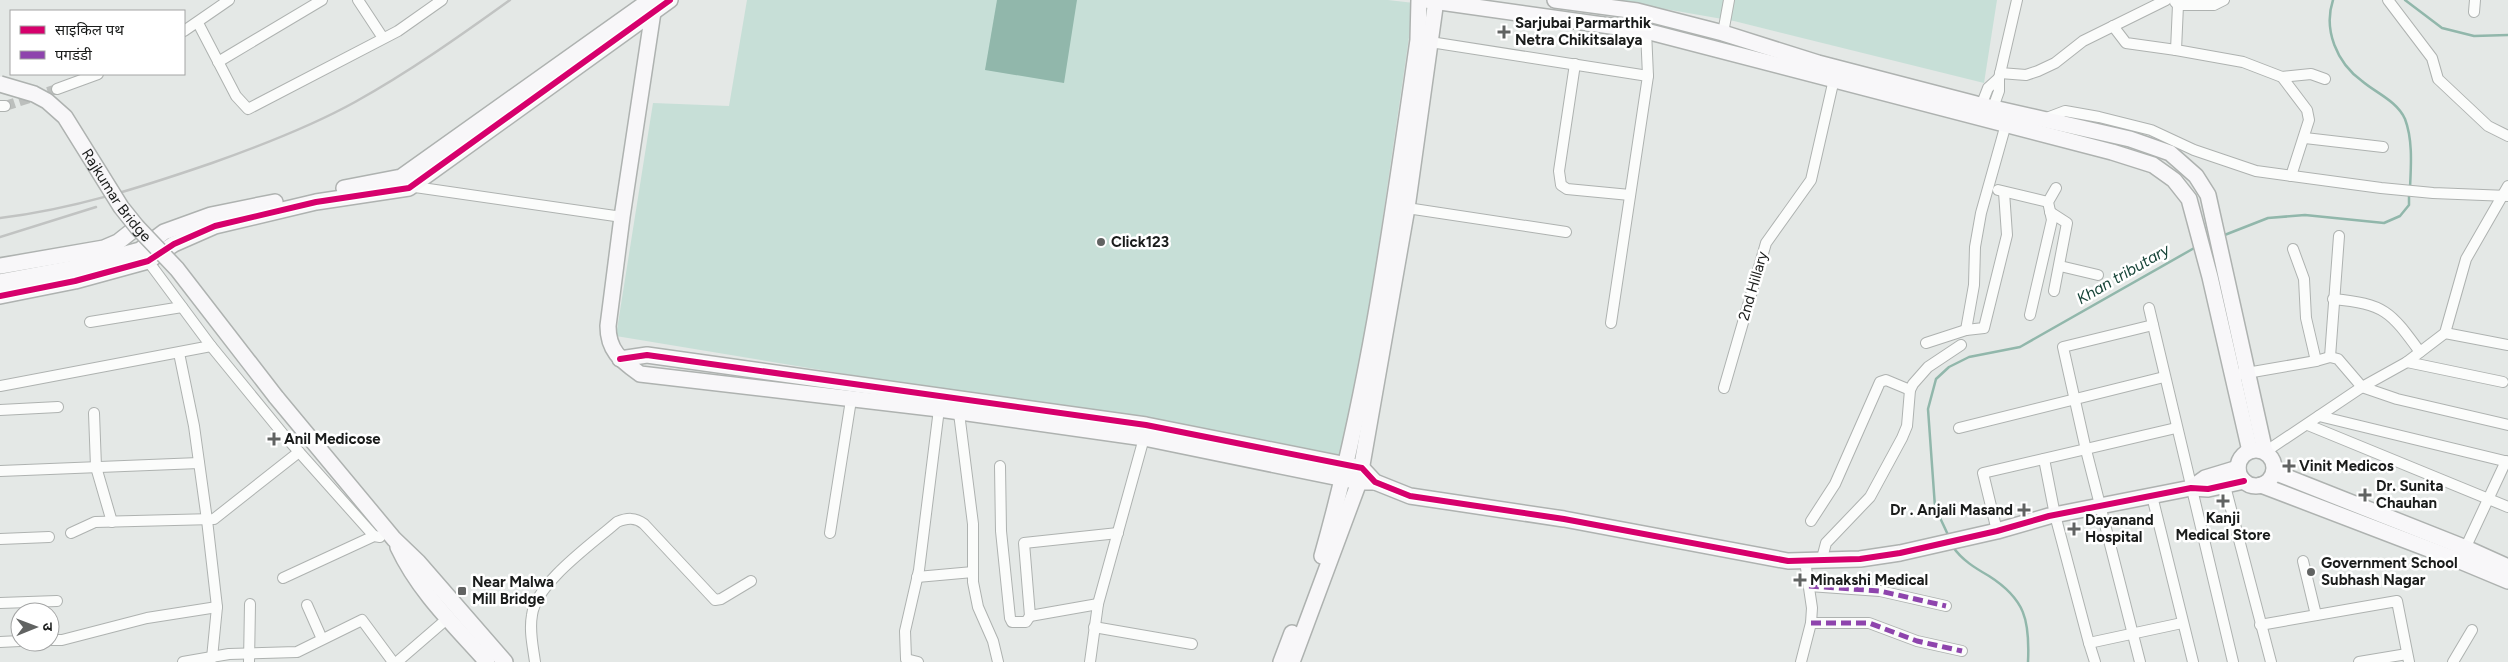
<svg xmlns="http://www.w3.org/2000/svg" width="2508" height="662" font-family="Figtree,'Noto Sans Devanagari',sans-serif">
<rect width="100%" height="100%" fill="#e4e8e6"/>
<g fill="#c7dfd7">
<path d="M747,0H1388L1414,3L1348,457L616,336L653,103L729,106Z"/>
<path d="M1613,0H1997L1984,83L1734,21Z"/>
</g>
<path fill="#91b7ab" d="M997,0H1077L1064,83L985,70Z"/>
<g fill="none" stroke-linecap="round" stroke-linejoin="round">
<g stroke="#91b7ab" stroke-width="2.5">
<path d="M2333,0C2323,30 2337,63 2362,81C2376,93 2397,101 2405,119C2413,140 2411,166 2410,188"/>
<path d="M2405,0L2442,28L2474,36L2508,35"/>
<path d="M2222,236L2268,218L2305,215L2384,223L2400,216L2409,205V193"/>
<path d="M1949,537L1935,507L1928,409L1936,379L1949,367L1969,357L2020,347L2196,247"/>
<path d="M1953,547C1962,560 1975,568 1989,576C2025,599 2030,620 2028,662"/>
</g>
<path stroke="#bcbfbd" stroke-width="10" stroke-dasharray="10 5" stroke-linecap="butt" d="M5,106L57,89"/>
<g stroke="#aeb2b0" stroke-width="12">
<g id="street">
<path d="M358,0L383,38"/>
<path d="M2388,0L2432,58L2438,79L2488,126L2508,136"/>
<path d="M2175,2L2178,5H2214L2224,0"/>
<path d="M2178,5L2176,50L2243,62L2282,77L2307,110L2309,120L2291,176"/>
<path d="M2474,12L2475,0"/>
<path d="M198,23L236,96L248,109L398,31L442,0"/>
<path d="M2113,26L2126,43L2176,50"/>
<path d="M184,31L229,0"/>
<path d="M1723,33L1729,0"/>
<path d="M1424,41L1648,76"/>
<path d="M218,62L322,0"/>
<path d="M1575,64L1559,171L1561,185L1567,189L1630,195"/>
<path d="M2000,73L2026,75L2038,71L2055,63L2083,41L2166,0"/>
<path d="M2282,77L2311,74L2325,79"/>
<path d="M57,89L98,74"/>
<path d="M0,106H5"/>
<path d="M1979,111L1988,88L1999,78"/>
<path d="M1991,113L1999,91V78L2017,0"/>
<path d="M2044,119L2065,111L2099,117L2151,130L2194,150L2256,171L2381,188L2433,193L2508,196"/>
<path d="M2305,138L2383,147"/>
<path d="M408,186L622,217"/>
<path d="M1998,190L2048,202"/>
<path d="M1407,208L1566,232"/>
<path d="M2050,212L2067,223L2054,291"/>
<path d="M2293,249L2304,279L2306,318L2316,361"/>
<path d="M145,257L211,346L283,434L374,536"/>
<path d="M2060,266L2098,275"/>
<path d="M2333,299C2385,304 2390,311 2420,352"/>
<path d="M2149,308L2233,662"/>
<path d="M2030,315L2052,220L2048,202L2056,188"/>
<path d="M90,322L182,307"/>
<path d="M1611,323L1648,76L1646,31"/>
<path d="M1966,330L1974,285L1975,247L1981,213L2006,124"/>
<path d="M2445,333L2508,345"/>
<path d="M1926,343L1966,330L1984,328L2007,235L2004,192"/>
<path d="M179,353L194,426L207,520L217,607L212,658"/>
<path d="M2330,357L2339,236"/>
<path d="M2407,362L2503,382"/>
<path d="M2241,374L2316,361L2330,357L2338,359L2362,387L2397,399L2508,425"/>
<path d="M0,386L211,346"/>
<path d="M1724,388L1766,243L1811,180L1834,79"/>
<path d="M0,410L58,407"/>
<path d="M94,413L96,467L112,522"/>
<path d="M959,413L973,524V582L978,607L993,641L998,662"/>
<path d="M2319,416L2508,462"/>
<path d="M2308,425L2508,507"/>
<path d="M1959,428L2164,377"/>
<path d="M2265,452L2362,387L2407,362L2445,333L2466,259L2508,186"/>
<path d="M2044,459L2055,515L2089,643L2182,623"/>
<path d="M1000,466L1001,531L1010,618L1012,622H1026L1030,616"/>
<path d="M0,471L199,463"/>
<path d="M2225,486L2271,662"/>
<path d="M2152,496L2193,662"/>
<path d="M1811,521L1835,484L1880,382L1886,380L1910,390"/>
<path d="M1997,531L1983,473L2176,428"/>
<path d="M71,533L95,522L214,519L299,452"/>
<path d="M830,533L851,400"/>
<path d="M0,539L49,537"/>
<path d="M2463,553L2506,461"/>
<path d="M2303,561L2316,615"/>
<path d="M1821,562L1826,543L1870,497L1902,438L1907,426L1910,390L1913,384L1928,367L1961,345"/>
<path d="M917,577L973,572"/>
<path d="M283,578L374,536L380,537"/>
<path d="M1809,586L1880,591L1946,606"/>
<path d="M0,603L57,601"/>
<path d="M1098,604L1030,616L1024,543L1118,533"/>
<path d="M307,605L322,639"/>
<path d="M1811,623H1869L1917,641L1962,651"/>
<path d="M2260,625L2397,601L2409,662"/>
<path d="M1094,627L1192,644"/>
<path d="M50,640H62L147,618L217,607"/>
<path d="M0,642L20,641"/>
<path d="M2089,643L2095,662"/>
<path d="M183,662L229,654L297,652L362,620L393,662"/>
<path d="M249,662L250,604"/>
<path d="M397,662L448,618"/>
<path d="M535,662C533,647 529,631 532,615C536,583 592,544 617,522C627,518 635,517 644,524L715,600L721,599L751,581"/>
<path d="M918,662L906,659L905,631L919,570L939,409"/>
<path d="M1090,662L1098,604L1144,438"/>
<path d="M1801,662L1811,623L1812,608L1805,561"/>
<path d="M2140,662L2086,450L2063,347L2153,325"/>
<path d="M2359,662L2407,654"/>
<path d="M2453,662L2472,630"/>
</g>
</g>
<g stroke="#aeb2b0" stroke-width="18">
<g id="secondary">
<path d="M652,0L653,12L622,217L608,326C608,351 621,360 640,374L939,409L1144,438L1359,482H1375"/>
<path d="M1426,0L1646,31L2112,152L2153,165L2174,180L2189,199L2210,277L2250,451"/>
<path d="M1555,0L1637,11L1723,33L1818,63L1976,104L2130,139L2170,153L2196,176L2208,195L2265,452"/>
<path d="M344,188L401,177L650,0"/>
<path d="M0,266L104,248L118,242L137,227"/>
<path d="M0,282L73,268L140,250L164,232L211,215L275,202"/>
<path d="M0,296L75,281L148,261L174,244L215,226L316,202L409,188L670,0"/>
<path d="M620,359L647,355L1146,425L1362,468L1375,482L1410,496L1564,519L1788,561L1860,559L1900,553L1997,531L2049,516L2191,488L2208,489L2244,481"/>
<path d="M276,397L394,539L418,562L505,662"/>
<circle cx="2256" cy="468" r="18"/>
<path d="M2274,472L2466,548L2508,567"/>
<path d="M2261,485L2460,561L2508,581"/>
<path d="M2191,488L2205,478L2238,468"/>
<path d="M398,547C419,592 455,626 487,662"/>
<path d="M1322,556C1370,387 1393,213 1418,40L1419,0"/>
<path d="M1281,662L1292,633"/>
<path d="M1292,662L1359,482L1407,208L1436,0"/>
</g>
</g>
<use href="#street" stroke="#fbfcfb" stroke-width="10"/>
<use href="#secondary" stroke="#f8f7f9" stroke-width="15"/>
<g stroke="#c1c3c2" stroke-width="2.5">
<path d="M0,218C74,209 142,187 212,163C260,146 310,127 355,102C409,72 460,36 510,0"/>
<path d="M0,237L96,207"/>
</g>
<g stroke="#aeb2b0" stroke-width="18" stroke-linecap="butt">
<g id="secondary-bridge">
<path id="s1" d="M0,84L34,94L47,101L65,117L121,207L137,227L177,269L276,397"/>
</g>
</g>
<use href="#secondary-bridge" stroke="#f8f7f9" stroke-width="15"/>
<g stroke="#8e44ad" stroke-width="5" stroke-dasharray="10 5" stroke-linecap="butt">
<path d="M1809,586L1880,591L1946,606"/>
<path d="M1811,623H1869L1917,641L1962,651"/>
</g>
<g stroke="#fff" stroke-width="9">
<g id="cycleway">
<path d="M0,296L75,281L148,261L174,244L215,226L316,202L409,188L670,0"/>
<path d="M620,359L647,355L1146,425L1362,468L1375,482L1410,496L1564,519L1788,561L1860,559L1900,553L1997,531L2049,516L2191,488L2208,489L2244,481"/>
</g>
</g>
<use href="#cycleway" stroke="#d6006c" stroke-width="6"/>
</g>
<g fill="#616362" stroke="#fff" stroke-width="2">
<path d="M1501.5 24.5h5v5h5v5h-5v5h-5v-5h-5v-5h5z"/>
<circle cx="1101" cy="242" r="5"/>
<path d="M271.5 431.5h5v5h5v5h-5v5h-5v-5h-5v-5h5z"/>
<path d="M2286.5 458.5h5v5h5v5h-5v5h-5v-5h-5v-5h5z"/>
<path d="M2362.5 487.5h5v5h5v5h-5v5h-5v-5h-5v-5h5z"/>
<path d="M2220.5 493.5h5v5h5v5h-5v5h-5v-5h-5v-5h5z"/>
<path d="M2021.5 502.5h5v5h5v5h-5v5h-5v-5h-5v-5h5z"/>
<path d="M2071.5 521.5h5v5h5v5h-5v5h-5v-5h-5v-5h5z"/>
<circle cx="2311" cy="572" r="5"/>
<path d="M1797.5 572.5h5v5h5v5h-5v5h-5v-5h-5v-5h5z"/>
<rect x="457" y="586" width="10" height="10" rx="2.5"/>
</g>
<g text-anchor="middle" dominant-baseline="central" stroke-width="5" stroke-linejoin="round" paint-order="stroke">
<g font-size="15" font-weight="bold" fill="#1a1c1b" stroke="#fff" text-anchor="start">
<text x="1515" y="23">Sarjubai Parmarthik<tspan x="1515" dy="17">Netra Chikitsalaya</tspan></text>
<text x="1111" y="242">Click123</text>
<text x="284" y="439">Anil Medicose</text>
<text x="2299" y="466">Vinit Medicos</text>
<text x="2376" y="486">Dr. Sunita<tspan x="2376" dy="17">Chauhan</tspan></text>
<text x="2013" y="510" text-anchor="end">Dr . Anjali Masand</text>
<text x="2223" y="518" text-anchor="middle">Kanji<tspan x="2223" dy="17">Medical Store</tspan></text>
<text x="2085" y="520">Dayanand<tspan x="2085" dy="17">Hospital</tspan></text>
<text x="2321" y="563">Government School<tspan x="2321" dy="17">Subhash Nagar</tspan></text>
<text x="1810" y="580">Minakshi Medical</text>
<text x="472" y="582">Near Malwa<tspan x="472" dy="17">Mill Bridge</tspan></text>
</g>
<g font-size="15" fill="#1a1c1b" stroke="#fff">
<text stroke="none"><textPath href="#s1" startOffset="168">Rajkumar Bridge</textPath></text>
<text transform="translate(1753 286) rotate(-74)">2nd Hillary</text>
</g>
<g font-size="16" font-style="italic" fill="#174539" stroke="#fff">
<text transform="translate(2123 274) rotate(-30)">Khan tributary</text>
</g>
</g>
<rect x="10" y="10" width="175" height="65" fill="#ffffff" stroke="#a3a4a4"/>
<rect x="20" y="26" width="25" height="8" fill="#d6006c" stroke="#a3a4a4"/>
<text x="55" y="35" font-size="15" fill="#1a1c1b">साइकिल पथ</text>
<rect x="20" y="51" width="25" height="8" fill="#8e44ad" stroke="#a3a4a4"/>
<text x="55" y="60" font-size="15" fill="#1a1c1b">पगडंडी</text>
<g transform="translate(35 627) rotate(89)"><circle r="24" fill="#ffffff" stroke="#a3a4a4"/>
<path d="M0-4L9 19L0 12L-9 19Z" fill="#616362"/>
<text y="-8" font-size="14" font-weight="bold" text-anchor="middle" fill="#1a1c1b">उ</text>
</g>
</svg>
